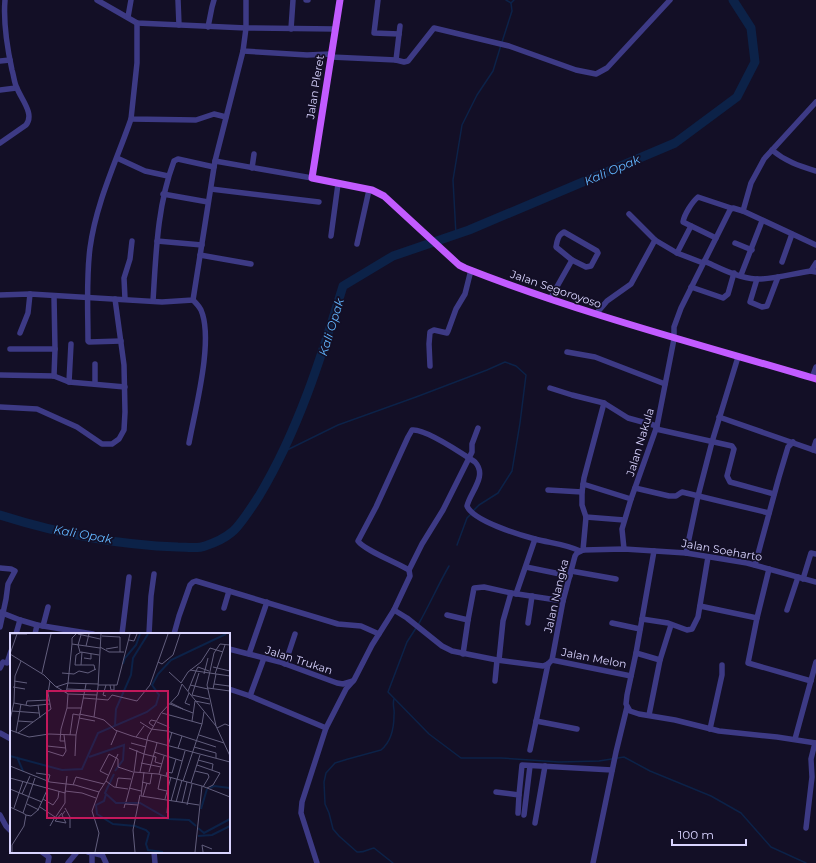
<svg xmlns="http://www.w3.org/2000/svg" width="816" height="863" font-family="Montserrat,sans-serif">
<rect width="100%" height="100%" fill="#130f26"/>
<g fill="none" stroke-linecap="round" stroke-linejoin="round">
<g stroke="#0c2248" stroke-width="1.5">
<path d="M506,0L511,3"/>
<path d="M502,42L512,11L511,3L514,0"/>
<path d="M456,235L453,180L462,125L477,95L493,71L501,45"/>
<path d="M283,452L338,425L416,397L487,370L505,362L516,366L526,375L520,423L512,471L498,493L479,505L473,511"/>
<path d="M457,545L467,518L471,514"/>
<path d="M418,625C429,606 438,585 449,566"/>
<path d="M416,628L407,642L388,692L429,734L461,758H501L559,762L599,761L624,757L650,771L711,796L741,813L771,847L806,863"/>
<path d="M393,863L374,848C368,849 364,853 357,852L339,836L333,829L329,813L325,804L324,782L326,773L335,763L348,759L381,750C392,741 394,728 394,715C395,709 392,705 394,699"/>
</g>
<path stroke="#0c2248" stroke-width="9" d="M0,515C57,533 118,545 178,547C186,547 198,549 205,546C214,543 225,538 232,532C240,526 253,505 259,496C298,431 321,358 343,286L393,256L469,230L675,143L737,97L755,62L751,28L733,0"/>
<g stroke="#3d3a85" stroke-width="5.5">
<path d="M97,0L137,23L246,28L335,29"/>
<path d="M178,0L179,25"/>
<path d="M306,0H308"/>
<path d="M378,0L374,33L399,34"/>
<path d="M128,17L131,0"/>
<path d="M137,23V63L131,119L196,120L214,114L226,117"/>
<path d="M208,27L212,7L214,0"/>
<path d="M291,29L293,0"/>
<path d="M243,51L307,55L331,54"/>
<path d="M331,57L396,60L404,62L408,61L434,28L509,46L576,70L596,74L607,68L670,0"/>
<path d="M396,60L400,26"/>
<path d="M0,61L10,60"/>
<path d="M0,90L16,88"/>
<path d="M0,143L26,125C35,114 21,99 17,88C14,83 14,76 12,70C7,47 3,24 5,0"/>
<path d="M772,150C785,161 799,166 816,171"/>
<path d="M117,158L145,171L168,176"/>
<path d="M215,161L312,178"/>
<path d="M252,168L254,154"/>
<path d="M211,189L319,202"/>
<path d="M163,194L208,202"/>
<path d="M743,211L816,245"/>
<path d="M629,214L655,240L677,253L703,263"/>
<path d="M564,232L597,251L598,253L591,266L586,267L572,260L556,247C557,241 558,235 564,232Z"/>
<path d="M331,236L338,184"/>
<path d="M716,238L683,222C684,215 692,202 698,197L731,208"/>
<path d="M157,241L202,245"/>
<path d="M735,243L752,250"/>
<path d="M357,244L369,190"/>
<path d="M677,253L691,226"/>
<path d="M200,255L251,264"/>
<path d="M704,261C720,268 738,278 756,279C772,280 795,273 811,271L816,272"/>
<path d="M782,262L792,234"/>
<path d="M811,271L816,263"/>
<path d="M741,275L762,221"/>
<path d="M757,279L750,302L762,307L767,306L778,277"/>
<path d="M691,287L723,298L728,294L734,273"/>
<path d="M0,295L30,294L162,302L193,300L215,161L243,51L246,28V0"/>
<path d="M125,299L124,278L130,259L132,241"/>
<path d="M550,299L572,260"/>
<path d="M153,301C156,254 157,206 174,161L178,159L214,167"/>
<path d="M596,314L607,301L631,284L655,240"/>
<path d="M20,333L28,313L30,294"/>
<path d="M121,341L89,342L88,341C88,310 86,279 90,248C96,203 116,162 131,119"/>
<path d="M10,349H55"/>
<path d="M567,352L595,357L665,384"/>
<path d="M95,364V384"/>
<path d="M430,366L429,344L430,332L434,330L447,333L448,331L456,309L465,294L471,270"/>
<path d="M0,375L54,376L69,382L125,387"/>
<path d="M54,376L55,349L54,296"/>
<path d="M812,378L816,367"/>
<path d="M69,382L71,344"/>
<path d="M550,388L572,395L604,403L628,418L657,426"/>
<path d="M0,407L37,409L77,427L102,444H112L119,439L124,430L125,412L124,365L115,299"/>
<path d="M719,417L816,451"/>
<path d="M656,429L732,446L734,449L727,476L730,482L774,494"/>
<path d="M189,443C195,410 214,340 201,310C199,306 196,303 193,300"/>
<path d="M813,450L816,441"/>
<path d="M583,484L631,499"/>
<path d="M635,488L669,496H676L682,492L769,513"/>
<path d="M548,490L582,492"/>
<path d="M586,517L624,520"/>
<path d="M624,549L622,529L631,499L657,426L674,339V327L681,308L730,210L733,208L743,211L751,183L764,159L816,102"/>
<path d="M583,550L586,517L582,505V492L584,478L604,403"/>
<path d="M654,551L636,653L627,695L626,704L630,711L639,714L675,720L719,731L777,737L816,743"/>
<path d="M686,553L698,496L712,442L738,357"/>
<path d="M755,565L779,477L788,447L793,442"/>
<path d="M526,567L570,576"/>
<path d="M0,568L11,569L15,571L8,584L6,599L0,627"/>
<path d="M769,569L757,618L748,663L811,681"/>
<path d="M409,570C398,563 364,550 358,541L376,507L408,437L412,430C425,428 463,454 475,462C488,476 470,492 467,506C473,521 520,535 535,539C550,543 566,544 580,551"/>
<path d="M571,571L616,579"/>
<path d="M803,579L811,553L816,554"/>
<path d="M516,594L535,539"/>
<path d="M700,606L757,618"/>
<path d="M224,608L229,591"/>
<path d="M394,610L410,576L409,570L422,544L443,510L472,452V444L478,428"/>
<path d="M787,610L798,577"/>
<path d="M0,612L20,620L37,625L93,634"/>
<path d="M447,615L468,620"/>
<path d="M642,619L668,623L687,630L692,629L698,617L708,557"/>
<path d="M528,623L532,596"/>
<path d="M612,623L640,629"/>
<path d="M43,626L48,607"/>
<path d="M16,634L20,620"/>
<path d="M35,634L37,625"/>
<path d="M122,634L129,577"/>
<path d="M149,634L151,596L154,574"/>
<path d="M174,634L179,616L190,585L193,582L196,581L338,624L361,626L379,634"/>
<path d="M229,649L280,662L337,683L343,684L353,681"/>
<path d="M636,653L660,660"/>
<path d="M249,654L267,602"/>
<path d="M463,654L468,620L474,588L484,587L511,593L563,601"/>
<path d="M499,660L503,621L511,593"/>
<path d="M552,660L631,676"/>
<path d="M7,663L11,651"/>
<path d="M285,664L295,634"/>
<path d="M548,664L552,660L563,601L575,556L577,553L583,550L624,549L686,553L747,563L816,582"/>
<path d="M0,668L3,662"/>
<path d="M495,681L497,660"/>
<path d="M229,689L250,696L326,728"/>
<path d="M250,696L264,658"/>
<path d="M649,715L660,660L671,625"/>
<path d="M536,721L577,729"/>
<path d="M710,729L722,675V665"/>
<path d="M0,733L11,739"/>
<path d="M795,739L816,662"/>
<path d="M530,750L548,664"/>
<path d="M496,792L519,795L518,813"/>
<path d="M519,795L522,765L612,770"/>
<path d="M0,815L6,826L11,831"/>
<path d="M524,815L530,766"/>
<path d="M535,823L545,766"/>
<path d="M806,828L812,777L811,759L815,743"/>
<path d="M42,852L49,857L48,863"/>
<path d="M88,852L101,855"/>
<path d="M101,852L106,863"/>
<path d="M154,852L155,863"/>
<path d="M68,863L77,852"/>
<path d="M92,863V853"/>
<path d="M317,863L301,813L302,802L326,728L346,689L354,680L372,645L394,610L407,618L442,646L452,651L497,660L543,666L548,664"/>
<path d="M593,863L616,752L627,707"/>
</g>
<path stroke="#c25bff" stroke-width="7" d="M340,0L312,178L372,190L384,196L459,265L465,268C579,313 698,344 816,379"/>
</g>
<g text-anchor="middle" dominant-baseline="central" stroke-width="3.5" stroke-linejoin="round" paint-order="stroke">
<g font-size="11" fill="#d9d4ff" stroke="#130f26">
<text transform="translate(315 87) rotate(-81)">Jalan Pleret</text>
<text transform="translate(556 289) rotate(19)">Jalan Segoroyoso</text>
<text transform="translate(640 442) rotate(-73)">Jalan Nakula</text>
<text transform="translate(722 550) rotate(10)">Jalan Soeharto</text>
<text transform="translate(556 596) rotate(-77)">Jalan Nangka</text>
<text transform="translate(594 658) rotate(11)">Jalan Melon</text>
<text transform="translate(299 660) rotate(18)">Jalan Trukan</text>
</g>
<g font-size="12" font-style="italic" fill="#62b6ff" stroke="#130f26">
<text transform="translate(612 170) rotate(-23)">Kali Opak</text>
<text transform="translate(331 327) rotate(-73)">Kali Opak</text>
<text transform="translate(83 534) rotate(10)">Kali Opak</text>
</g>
</g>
<g transform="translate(10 633)">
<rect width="220" height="220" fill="#130f26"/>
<path fill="none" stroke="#0c2248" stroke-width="2" d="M113,31L115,25L126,12L130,1M105,92L106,76L121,42L123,25L138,1M0,123L52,137L72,136L88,100L137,79L146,72L149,62L142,52L148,41L161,27L216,1M7,124L13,138M79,124L114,112L113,127L105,138M104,141L95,160L106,170H130L158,186L179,187L186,193M200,155L204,153L220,155M96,161L94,168L86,172L87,181L103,191L125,193L136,197L139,200L136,211L138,217L153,219M191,176L197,156M188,195L194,200L220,186M188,203L202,202L220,193"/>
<path fill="none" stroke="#625e7d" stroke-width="1" d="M0,1H17M7,1L0,21L34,42L45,53L58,61L87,62M66,1L62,5V11L90,15M68,1L90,6M91,1L88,54L84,84L94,87L105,97L122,103L220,129M92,3L110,4V19M119,7L124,8L127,1M220,12L210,11L204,20L197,52L206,93L220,123M76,13L79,1M90,14L99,19H114M96,16L108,14M70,19L68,12L71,2M74,25L81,26V21M148,29L152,31L163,22L170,1M71,32L72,19M203,34L220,38M85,37L84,32H65L66,22L71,19L89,22M180,37L186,38L188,34L199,38M159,39L171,50M32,40L41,1M52,40L64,41L69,38L78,40L86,36M194,41L198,25M205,41L215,12M4,48L17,50M171,50L178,39L191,29L200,15L213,19M204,51L219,53M88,52H107L120,1M96,52L93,62L96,63M100,52L101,57H104V52M180,52L198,56M3,54L15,56M46,54L58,50L62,11M198,55L220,58M57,56L81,57M203,56L206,41M178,58L186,38L220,43M56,60L58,50L88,51M179,60L175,70L180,72M58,61L57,75H71M182,62L189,40M182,62L199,66M73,65L86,66M87,66L98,67L102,62L127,68L140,52L158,1M4,70L20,73L40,71M161,70L173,76M160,71L183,80M16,72L17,68L39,67M28,72L30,85M2,78L29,80M152,80L192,91L194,79M69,81L84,84M69,85L85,88M0,87L4,69L5,43L11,28M8,88L23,89M182,88L185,68L200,71M130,89L141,96M147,89L159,94L157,98M143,93L139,90L141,87L146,88M207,95L215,91L220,93M141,96L157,98L206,114M0,97L8,100L41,76L38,60L40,48M6,99L11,71M8,100L19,104L39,101L66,102L76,51M37,101V118L53,123L56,118L54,102M60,102L63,81L69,82M189,102L214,110M126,104L134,93M55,108H50L51,96L57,75M121,110L136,114M101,112L107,98M37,113L56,115M158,113L162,99M184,114L206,120V125M119,115L134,121M168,115L172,103M144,119L172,128M134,121L146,124L145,129L152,131M65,123L66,102M188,127L203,131L202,137M131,130L151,134M187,132L210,140L203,152L197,155M0,133L40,149L65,152L89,159M185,138L198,141L199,144L193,154M124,139L127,117M130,139L138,103L151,80L168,62L172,51L206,93M134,139L131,163L189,172M139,139L147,110M26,140L40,142L36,155M149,141L154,123M98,142L90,138L99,121L108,126V134L123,139M151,142L148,156L157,158M156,143L157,139L162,140L166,126M0,145L55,160L57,143M96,148L108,121M173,148L192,91M132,149L140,151L142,140M63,152L66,144L94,151M192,153L220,164M106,154L108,145L121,146M119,155L131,158M0,156L32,169M55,158L72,160L86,165M12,161L20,143M133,163L137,150M33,166L43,172L48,165L49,158M155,166L161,144M161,168L175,118M116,169L124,139L148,141L181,150M166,169L172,147M172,170L177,149M17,171L29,177M177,172L182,151M0,174L13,180M30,174L45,184L40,193M4,175L13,148M55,175L60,184V195M114,175L115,171L128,172M55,178L52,182L56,190M52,180L45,188L56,190M157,180L158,167M16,182L13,180L25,145M16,182L21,183L28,177L38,155M45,185L55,170V159M2,219V212L14,193L16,182M85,219L89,200L82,178L89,159L96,148L104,154L118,156M125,219L123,197L130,162M185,219L192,153L181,150L190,122M193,219L192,212L202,216"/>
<path fill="#c2185b" fill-opacity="0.15" stroke="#c2185b" stroke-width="2" d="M37,58H158V185H37Z"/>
<rect width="220" height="220" fill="none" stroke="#d9d4ff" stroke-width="2"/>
</g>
<path d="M672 839v6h74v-6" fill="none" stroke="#d9d4ff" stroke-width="2"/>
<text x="678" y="839" font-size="12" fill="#d9d4ff" stroke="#130f26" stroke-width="3" paint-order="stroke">100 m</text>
</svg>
